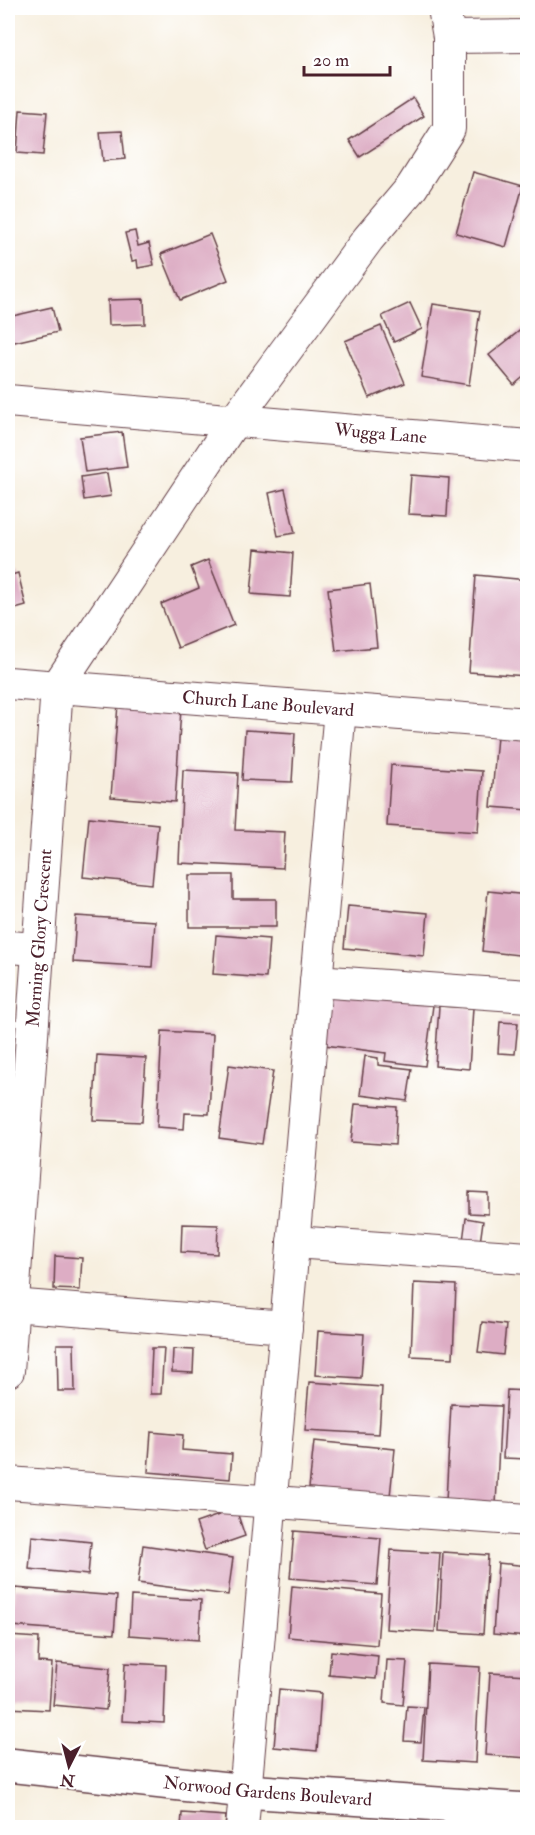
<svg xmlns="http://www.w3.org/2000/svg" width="535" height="1835" font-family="'IM FELL Double Pica',serif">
<rect width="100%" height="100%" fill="#fff"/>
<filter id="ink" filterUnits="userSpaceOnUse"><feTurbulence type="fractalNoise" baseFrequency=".0167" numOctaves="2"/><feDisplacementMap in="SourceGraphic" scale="12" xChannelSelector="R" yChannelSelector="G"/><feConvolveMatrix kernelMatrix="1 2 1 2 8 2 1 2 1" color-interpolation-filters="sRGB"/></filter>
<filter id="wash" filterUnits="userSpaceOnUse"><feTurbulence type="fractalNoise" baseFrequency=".008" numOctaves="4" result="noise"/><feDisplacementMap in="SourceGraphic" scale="24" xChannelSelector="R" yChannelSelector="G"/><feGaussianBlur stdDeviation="1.35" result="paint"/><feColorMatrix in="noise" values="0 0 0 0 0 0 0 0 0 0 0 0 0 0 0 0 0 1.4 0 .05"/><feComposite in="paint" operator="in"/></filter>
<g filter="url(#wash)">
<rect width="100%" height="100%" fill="#f7efdf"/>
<g id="blocks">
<g fill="#ddadc4">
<path d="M413,98L424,116L360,157L349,140Z"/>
<path d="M20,110L47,112L43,155L17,153Z"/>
<path d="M122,131L125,159L103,161L100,132Z"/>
<path d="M473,172L523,186L506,247L456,233Z"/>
<path d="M135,231L138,246L149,243L154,265L138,268L137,260L132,261L125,233Z"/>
<path d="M210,234L228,280L180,300L161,254Z"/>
<path d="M144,299L145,324L109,325L108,300Z"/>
<path d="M410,303L422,329L394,342L382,316Z"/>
<path d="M433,304L480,311L469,385L421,377Z"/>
<path d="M52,307L58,332L10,343L8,317Z"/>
<path d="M528,324V373L514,385L489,355Z"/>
<path d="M381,326L405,383L369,398L345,341Z"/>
<path d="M122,432L127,467L85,472L80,437Z"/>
<path d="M107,473L111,496L84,500L81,477Z"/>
<path d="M411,475L449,478L447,516L408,514Z"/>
<path d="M285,489L295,533L278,536L269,493Z"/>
<path d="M255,549L293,553L290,597L251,594Z"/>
<path d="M208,560L234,625L178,648L161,604L199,588L191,567Z"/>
<path d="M18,573L26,606L8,611V576Z"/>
<path d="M476,575L528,580V676L469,672Z"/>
<path d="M370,584L377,647L336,651L328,589Z"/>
<path d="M118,704L181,709L175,802L111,797Z"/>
<path d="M245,730L295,733L292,782L242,780Z"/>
<path d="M497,736L528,739V810L491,807Z"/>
<path d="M391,765L482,771L478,832L387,826Z"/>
<path d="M183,770L238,773L235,830L285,832L283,868L179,863Z"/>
<path d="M89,817L158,824L152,884L83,877Z"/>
<path d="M189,875H233V899H276V927H189Z"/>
<path d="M488,891L528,895L527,956L482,951Z"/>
<path d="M348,906L428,913L424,956L344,948Z"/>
<path d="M76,916L155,921L152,967L73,962Z"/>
<path d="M216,935L269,939L266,978L213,974Z"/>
<path d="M325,984L434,998L425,1066L385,1061L386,1053L317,1044Z"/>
<path d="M439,1006L473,1008L469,1069L435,1066Z"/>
<path d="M500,1022L518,1023L515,1054L498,1053Z"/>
<path d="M162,1031L213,1034L209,1114L185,1113L184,1129L157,1127Z"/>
<path d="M97,1055L146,1058L142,1122L93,1120Z"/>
<path d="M365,1056L378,1058V1065L412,1069L407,1101L360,1095Z"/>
<path d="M229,1065L273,1071L262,1144L219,1138Z"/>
<path d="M355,1104L397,1107L395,1145L351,1142Z"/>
<path d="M469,1192L488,1193V1214L469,1213Z"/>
<path d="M466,1218L483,1221L480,1243L463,1241Z"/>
<path d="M182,1224L218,1225L217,1254L181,1252Z"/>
<path d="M55,1256L82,1258L80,1290L54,1289Z"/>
<path d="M414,1283L456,1285L453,1358L411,1356Z"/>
<path d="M482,1322L506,1325L503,1355L478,1352Z"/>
<path d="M318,1331L364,1334L361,1378L315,1375Z"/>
<path d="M57,1344H74L75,1391H58Z"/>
<path d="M152,1348H164L161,1394H150Z"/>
<path d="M173,1349L194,1350L193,1373L172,1372Z"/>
<path d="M309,1382L382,1387L379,1434L305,1430Z"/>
<path d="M507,1390L528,1391V1459L503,1458Z"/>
<path d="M451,1404L501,1406L496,1504L446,1501Z"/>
<path d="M151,1432L183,1435L182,1450L232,1454L230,1479L148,1472Z"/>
<path d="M314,1441L395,1449L390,1496L309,1488Z"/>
<path d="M236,1509L245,1536L205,1550L196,1523Z"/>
<path d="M294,1531L381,1538L377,1585L290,1578Z"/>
<path d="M32,1536L91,1542L88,1575L29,1569Z"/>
<path d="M143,1545L233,1558L228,1595L138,1583Z"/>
<path d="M391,1550L440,1553L435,1632L386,1629Z"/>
<path d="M443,1552L488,1555L483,1634L439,1631Z"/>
<path d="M498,1563L528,1566V1637L493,1634Z"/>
<path d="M292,1586L381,1594L377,1645L288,1637Z"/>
<path d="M15,1588L117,1596L114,1634L12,1626Z"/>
<path d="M131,1596L201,1600L199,1640L129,1635Z"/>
<path d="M8,1636L39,1638L38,1662L52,1663L49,1710L8,1708Z"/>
<path d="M331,1651L378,1656L376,1679L329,1675Z"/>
<path d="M387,1660L407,1661L403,1705L384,1703Z"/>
<path d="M57,1663L110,1668L106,1710L53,1705Z"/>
<path d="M125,1663L166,1665L164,1723L122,1721Z"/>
<path d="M428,1664L480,1667L475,1763L423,1760Z"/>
<path d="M490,1673L528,1675V1758L485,1755Z"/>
<path d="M279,1689L321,1693L317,1751L274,1747Z"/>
<path d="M407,1706L424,1707L421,1742L404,1741Z"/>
<path d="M182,1813L226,1816L225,1828H181Z"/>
</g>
</g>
</g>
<g filter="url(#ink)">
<use href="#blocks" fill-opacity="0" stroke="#643e46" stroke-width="1.5"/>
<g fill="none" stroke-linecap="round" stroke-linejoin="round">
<g stroke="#643e46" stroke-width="34">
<g id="minor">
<path d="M449,37L528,36"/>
<path id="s1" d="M8,401L528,446"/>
<path id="s2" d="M8,683L528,724"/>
<path d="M8,947L38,949"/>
<path d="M316,981L528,996"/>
<path d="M293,1242L528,1258"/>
<path d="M12,1305L286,1327"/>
<path id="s3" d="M8,1371L57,687L234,421L368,239L412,187L449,129V37L444,8"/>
<path d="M8,1483L528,1520"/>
<path d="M242,1828L340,709"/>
</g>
</g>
<g stroke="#643e46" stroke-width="36">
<g id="tertiary">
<path id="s4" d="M8,1765L245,1791L528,1810"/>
</g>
</g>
<use href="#minor" stroke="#fff" stroke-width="32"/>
<use href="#tertiary" stroke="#fff" stroke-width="33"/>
</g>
</g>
<g text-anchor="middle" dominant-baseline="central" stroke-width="4.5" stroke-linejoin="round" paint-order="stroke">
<g font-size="18" fill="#4a1f2b" stroke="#fff">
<text stroke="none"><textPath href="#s1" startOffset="374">Wugga Lane</textPath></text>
<text stroke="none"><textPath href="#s2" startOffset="261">Church Lane Boulevard</textPath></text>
<text stroke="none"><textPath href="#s3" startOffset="434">Morning Glory Crescent</textPath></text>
<text stroke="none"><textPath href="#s4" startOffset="261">Norwood Gardens Boulevard</textPath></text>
</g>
</g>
<rect width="535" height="1835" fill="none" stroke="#fff" stroke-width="30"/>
<g transform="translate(69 1766) rotate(186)" stroke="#ffffff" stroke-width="4.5" paint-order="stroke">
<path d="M0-4.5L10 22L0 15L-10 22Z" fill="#4a1f2b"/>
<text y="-9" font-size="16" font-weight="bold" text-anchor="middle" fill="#4a1f2b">N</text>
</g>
<path d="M304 66v9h86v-9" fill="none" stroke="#4a1f2b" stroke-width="3"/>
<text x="313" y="66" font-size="18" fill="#4a1f2b" stroke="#ffffff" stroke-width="4.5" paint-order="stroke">20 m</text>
</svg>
